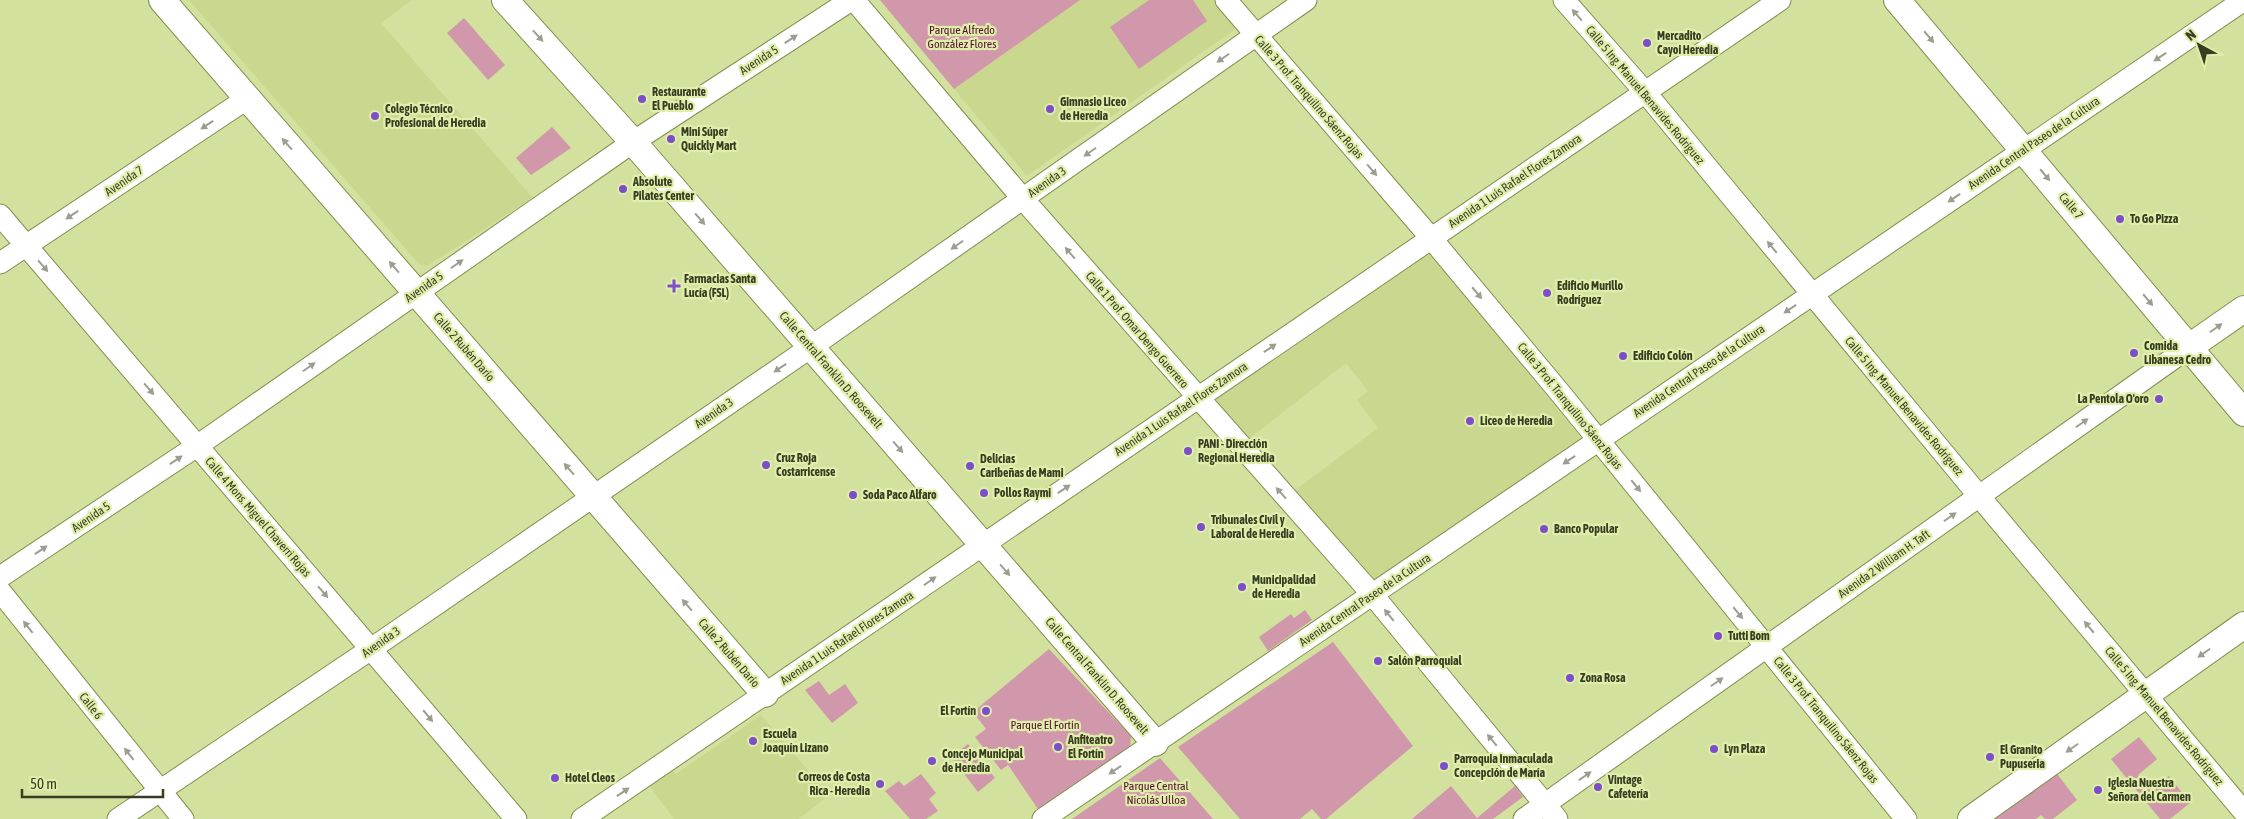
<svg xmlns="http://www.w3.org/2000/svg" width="2244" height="819" font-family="'Asap Condensed',sans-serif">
<rect width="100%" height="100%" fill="#d3e19f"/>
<g fill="#c9d88e">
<path d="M189,0H412L381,23L533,198L427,266L419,264Z"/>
<path d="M1080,0H1214L1237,28L1027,176L954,89Z"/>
<path d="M1431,251L1581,438L1373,583L1294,491L1378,428L1357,400L1368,391L1346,363L1249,439L1215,399Z"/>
<path d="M761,715L829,795L799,819H674L648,784L670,767L676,774Z"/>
</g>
<g fill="#d098aa">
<path d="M880,0H1080L954,89Z"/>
<path d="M1149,0H1193L1207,21L1139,69L1110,27Z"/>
<path d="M464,18L505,65L488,80L447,33Z"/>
<path d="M552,127L571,148L531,175L516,158Z"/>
<path d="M1305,610L1312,620L1268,651L1259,637L1291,614L1294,618Z"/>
<path d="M1333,642L1413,746L1326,819H1321L1312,809L1300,819H1240L1178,747Z"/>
<path d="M1049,649L1131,736L1130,747L1038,809L1008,765L1001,770L975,737L986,729L973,712Z"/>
<path d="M819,681L829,695L845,684L858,703L832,723L805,690Z"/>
<path d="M2139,737L2157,759L2138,775L2151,790L2169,776L2190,803L2170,819H2160L2111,759Z"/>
<path d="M968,744L995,778L978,792L951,757Z"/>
<path d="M1160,758L1213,819H1072Z"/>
<path d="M2055,771L2077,800L2053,819H2045L2041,815L2036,819H1987Z"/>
<path d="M921,774L936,793L929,799L938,811L926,819H910L885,791L899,781L904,786Z"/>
<path d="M1451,786L1477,818L1515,786L1523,797L1493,819H1412Z"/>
</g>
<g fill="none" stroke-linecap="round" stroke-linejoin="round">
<g stroke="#828e4f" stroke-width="23">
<g id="minor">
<path d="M854,0L1023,199L1372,594L1557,819"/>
<path d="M1226,0L1431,238L1561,394L1906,819"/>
<path d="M1564,0L1645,92L1979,496L2244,812"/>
<path d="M0,215L516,819"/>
<path d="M0,263L248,98"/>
<path d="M0,577L197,446L633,142L851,0"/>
<path d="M0,591L183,819"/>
<path d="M118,819L371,649L811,347L1306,0"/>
<path d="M582,819L1780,0"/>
<path d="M1043,819L2244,0"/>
<path d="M1524,819L2188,348"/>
</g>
</g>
<g stroke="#828e4f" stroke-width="28">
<g id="major">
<path d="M162,0L765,694"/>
<path d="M505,0L633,142L1155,743"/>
<path d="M1897,0L2244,413"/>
<path d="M2188,348L2244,309"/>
<path d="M1971,819L2244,625"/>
</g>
</g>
<use href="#minor" stroke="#fff" stroke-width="21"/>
<use href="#major" stroke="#fff" stroke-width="26"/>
</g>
<defs><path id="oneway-solid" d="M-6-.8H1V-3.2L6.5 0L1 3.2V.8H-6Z" transform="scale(1.25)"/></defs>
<g fill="#9c9e90">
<use href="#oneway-solid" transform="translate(1577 15) rotate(-131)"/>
<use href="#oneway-solid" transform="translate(538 36) rotate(48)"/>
<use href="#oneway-solid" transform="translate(1929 37) rotate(50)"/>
<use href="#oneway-solid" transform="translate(791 39) rotate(-33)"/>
<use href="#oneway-solid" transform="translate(2160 57) rotate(146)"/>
<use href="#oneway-solid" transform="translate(1223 58) rotate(145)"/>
<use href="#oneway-solid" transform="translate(207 125) rotate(146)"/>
<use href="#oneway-solid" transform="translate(287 144) rotate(-131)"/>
<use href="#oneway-solid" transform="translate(1090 152) rotate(145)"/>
<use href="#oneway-solid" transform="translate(1372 170) rotate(49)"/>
<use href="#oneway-solid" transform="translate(2045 175) rotate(50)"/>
<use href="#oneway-solid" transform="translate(1954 198) rotate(146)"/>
<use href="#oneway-solid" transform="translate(72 215) rotate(146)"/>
<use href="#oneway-solid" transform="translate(700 219) rotate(49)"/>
<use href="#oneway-solid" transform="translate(957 245) rotate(145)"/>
<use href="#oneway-solid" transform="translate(1772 247) rotate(-129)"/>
<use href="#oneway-solid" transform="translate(1070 253) rotate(-131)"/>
<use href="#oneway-solid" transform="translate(457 264) rotate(-35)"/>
<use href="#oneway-solid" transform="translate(43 266) rotate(49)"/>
<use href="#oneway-solid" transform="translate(394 267) rotate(-131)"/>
<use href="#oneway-solid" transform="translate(1477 293) rotate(50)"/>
<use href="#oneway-solid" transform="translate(2148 300) rotate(50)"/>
<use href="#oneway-solid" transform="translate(1790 309) rotate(146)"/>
<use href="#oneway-solid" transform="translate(2216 328) rotate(-35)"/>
<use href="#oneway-solid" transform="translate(1270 348) rotate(-34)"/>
<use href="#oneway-solid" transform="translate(309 367) rotate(-35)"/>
<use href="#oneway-solid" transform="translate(780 368) rotate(146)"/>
<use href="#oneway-solid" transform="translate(149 389) rotate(49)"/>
<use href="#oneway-solid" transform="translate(2082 423) rotate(-35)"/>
<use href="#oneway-solid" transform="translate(898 447) rotate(49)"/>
<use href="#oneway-solid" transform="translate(176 460) rotate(-34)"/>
<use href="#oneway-solid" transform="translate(1569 460) rotate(146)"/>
<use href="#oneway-solid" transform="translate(569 469) rotate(-131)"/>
<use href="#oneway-solid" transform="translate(1636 486) rotate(51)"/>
<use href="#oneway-solid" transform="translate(1064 489) rotate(-34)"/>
<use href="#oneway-solid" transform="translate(1281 493) rotate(-132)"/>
<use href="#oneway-solid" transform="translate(1950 517) rotate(-35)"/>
<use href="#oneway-solid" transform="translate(41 550) rotate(-34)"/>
<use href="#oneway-solid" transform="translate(1005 570) rotate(49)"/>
<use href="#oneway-solid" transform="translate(930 581) rotate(-35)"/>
<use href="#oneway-solid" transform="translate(323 592) rotate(49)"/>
<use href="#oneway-solid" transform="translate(687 605) rotate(-131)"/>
<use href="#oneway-solid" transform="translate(1738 613) rotate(51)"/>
<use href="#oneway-solid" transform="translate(1389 615) rotate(-129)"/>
<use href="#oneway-solid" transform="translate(28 627) rotate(-128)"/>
<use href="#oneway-solid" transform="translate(2089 627) rotate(-130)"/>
<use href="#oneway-solid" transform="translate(2204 653) rotate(145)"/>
<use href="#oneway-solid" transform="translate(1717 682) rotate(-35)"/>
<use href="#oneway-solid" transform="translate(428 716) rotate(50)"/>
<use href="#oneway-solid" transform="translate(1492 740) rotate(-129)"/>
<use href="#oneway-solid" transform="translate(2072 748) rotate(145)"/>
<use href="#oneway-solid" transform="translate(129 754) rotate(-128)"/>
<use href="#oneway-solid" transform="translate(1115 770) rotate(146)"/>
<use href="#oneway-solid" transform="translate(1585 776) rotate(-35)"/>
<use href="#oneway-solid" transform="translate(623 792) rotate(-34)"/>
</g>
<g fill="#7d4ec7" stroke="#e0eeab" stroke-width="2">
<circle cx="1647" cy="43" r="5"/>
<circle cx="642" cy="99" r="5"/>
<circle cx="1050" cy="109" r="5"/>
<circle cx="375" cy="116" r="5"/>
<circle cx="671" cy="139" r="5"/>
<circle cx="623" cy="189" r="5"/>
<circle cx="2120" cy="219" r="5"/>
<path d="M671.5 278.5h5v5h5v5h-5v5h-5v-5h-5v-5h5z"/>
<circle cx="1547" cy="293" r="5"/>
<circle cx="2134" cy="353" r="5"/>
<circle cx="1623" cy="356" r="5"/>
<circle cx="2159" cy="399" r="5"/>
<circle cx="1470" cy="421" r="5"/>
<circle cx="1188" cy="451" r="5"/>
<circle cx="766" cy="465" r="5"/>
<circle cx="970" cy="466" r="5"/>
<circle cx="984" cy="493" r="5"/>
<circle cx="853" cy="495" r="5"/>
<circle cx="1201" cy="527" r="5"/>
<circle cx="1544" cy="529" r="5"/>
<circle cx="1242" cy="587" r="5"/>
<circle cx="1718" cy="636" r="5"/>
<circle cx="1378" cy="661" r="5"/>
<circle cx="1570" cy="678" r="5"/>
<circle cx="986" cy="711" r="5"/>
<circle cx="753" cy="741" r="5"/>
<circle cx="1058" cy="747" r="5"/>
<circle cx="1714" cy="749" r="5"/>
<circle cx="1990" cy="757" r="5"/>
<circle cx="932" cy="761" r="5"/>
<circle cx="1444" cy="766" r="5"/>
<circle cx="555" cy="778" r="5"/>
<circle cx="880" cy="784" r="5"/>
<circle cx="1598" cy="787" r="5"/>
<circle cx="2098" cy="790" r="5"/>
</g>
<g text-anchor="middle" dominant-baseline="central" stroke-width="4.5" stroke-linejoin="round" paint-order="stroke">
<g font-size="12" fill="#540d2e" stroke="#e0eeab">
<text x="962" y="30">Parque Alfredo<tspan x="962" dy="14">González Flores</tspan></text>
<text x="1045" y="725">Parque El Fortín</text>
<text x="1156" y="786">Parque Central<tspan x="1156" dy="14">Nicolás Ulloa</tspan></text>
</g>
<g font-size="12" font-weight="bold" fill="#383d22" stroke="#e0eeab" text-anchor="start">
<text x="1657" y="36">Mercadito<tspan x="1657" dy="14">Cayoi Heredia</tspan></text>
<text x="652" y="92">Restaurante<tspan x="652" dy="14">El Pueblo</tspan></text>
<text x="1060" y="102">Gimnasio Liceo<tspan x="1060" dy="14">de Heredia</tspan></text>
<text x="385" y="109">Colegio Técnico<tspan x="385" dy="14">Profesional de Heredia</tspan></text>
<text x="681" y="132">Mini Súper<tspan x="681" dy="14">Quickly Mart</tspan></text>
<text x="633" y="182">Absolute<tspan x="633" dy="14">Pilates Center</tspan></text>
<text x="2130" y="219">To Go Pizza</text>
<text x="684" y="279">Farmacias Santa<tspan x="684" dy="14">Lucía (FSL)</tspan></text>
<text x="1557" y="286">Edificio Murillo<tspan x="1557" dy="14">Rodríguez</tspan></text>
<text x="2144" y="346">Comida<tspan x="2144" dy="14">Libanesa Cedro</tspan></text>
<text x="1633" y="356">Edificio Colón</text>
<text x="2149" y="399" text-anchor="end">La Pentola O'oro</text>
<text x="1480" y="421">Liceo de Heredia</text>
<text x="1198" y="444">PANI - Dirección<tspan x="1198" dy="14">Regional Heredia</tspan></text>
<text x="776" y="458">Cruz Roja<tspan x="776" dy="14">Costarricense</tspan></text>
<text x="980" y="459">Delicias<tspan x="980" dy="14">Caribeñas de Mami</tspan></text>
<text x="994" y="493">Pollos Raymi</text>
<text x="863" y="495">Soda Paco Alfaro</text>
<text x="1211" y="520">Tribunales Civil y<tspan x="1211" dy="14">Laboral de Heredia</tspan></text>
<text x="1554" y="529">Banco Popular</text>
<text x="1252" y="580">Municipalidad<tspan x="1252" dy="14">de Heredia</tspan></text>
<text x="1728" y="636">Tutti Bom</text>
<text x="1388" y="661">Salón Parroquial</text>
<text x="1580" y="678">Zona Rosa</text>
<text x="976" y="711" text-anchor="end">El Fortín</text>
<text x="763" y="734">Escuela<tspan x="763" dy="14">Joaquín Lizano</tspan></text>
<text x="1068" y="740">Anfiteatro<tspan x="1068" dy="14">El Fortín</tspan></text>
<text x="1724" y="749">Lyn Plaza</text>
<text x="2000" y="750">El Granito<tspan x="2000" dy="14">Pupuseria</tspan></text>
<text x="942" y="754">Concejo Municipal<tspan x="942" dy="14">de Heredia</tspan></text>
<text x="1454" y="759">Parroquia Inmaculada<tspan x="1454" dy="14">Concepción de María</tspan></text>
<text x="870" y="777" text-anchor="end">Correos de Costa<tspan x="870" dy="14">Rica - Heredia</tspan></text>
<text x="565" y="778">Hotel Cleos</text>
<text x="1608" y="780">Vintage<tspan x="1608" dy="14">Cafetería</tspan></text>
<text x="2108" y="783">Iglesia Nuestra<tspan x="2108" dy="14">Señora del Carmen</tspan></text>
</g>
<g font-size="12" fill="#383d22" stroke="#e0eeab">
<text transform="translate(759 60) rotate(-33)">Avenida 5</text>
<text transform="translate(1645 95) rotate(50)">Calle 5 Ing. Manuel Benavides Rodríguez</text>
<text transform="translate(1309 97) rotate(49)">Calle 3 Prof. Tranquilino Sáenz Rojas</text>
<text transform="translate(2034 143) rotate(-34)">Avenida Central Paseo de la Cultura</text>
<text transform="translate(124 181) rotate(-34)">Avenida 7</text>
<text transform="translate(1515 181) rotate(-34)">Avenida 1 Luis Rafael Flores Zamora</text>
<text transform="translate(1047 182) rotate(-35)">Avenida 3</text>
<text transform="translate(2071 206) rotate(50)">Calle 7</text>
<text transform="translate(424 287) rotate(-35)">Avenida 5</text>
<text transform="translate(1137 330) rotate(49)">Calle 1 Prof. Omar Dengo Guerrero</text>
<text transform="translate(464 347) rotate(49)">Calle 2 Rubén Darío</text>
<text transform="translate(831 370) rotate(49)">Calle Central Franklin D. Roosevelt</text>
<text transform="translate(1699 371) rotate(-34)">Avenida Central Paseo de la Cultura</text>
<text transform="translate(1570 406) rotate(51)">Calle 3 Prof. Tranquilino Sáenz Rojas</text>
<text transform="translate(1904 406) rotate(50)">Calle 5 Ing. Manuel Benavides Rodríguez</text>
<text transform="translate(1181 409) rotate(-34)">Avenida 1 Luis Rafael Flores Zamora</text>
<text transform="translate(714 413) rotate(-34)">Avenida 3</text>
<text transform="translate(91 517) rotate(-34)">Avenida 5</text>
<text transform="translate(258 517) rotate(49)">Calle 4 Mons. Miguel Chaverri Rojas</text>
<text transform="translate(1884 564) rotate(-35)">Avenida 2 William H. Taft</text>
<text transform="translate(1365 600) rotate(-34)">Avenida Central Paseo de la Cultura</text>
<text transform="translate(847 638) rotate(-34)">Avenida 1 Luis Rafael Flores Zamora</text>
<text transform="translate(381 642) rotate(-35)">Avenida 3</text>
<text transform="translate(729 653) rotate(49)">Calle 2 Rubén Darío</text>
<text transform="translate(1097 676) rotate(49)">Calle Central Franklin D. Roosevelt</text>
<text transform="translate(91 706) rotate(52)">Calle 6</text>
<text transform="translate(2164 716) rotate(50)">Calle 5 Ing. Manuel Benavides Rodríguez</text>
<text transform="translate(1826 720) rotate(51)">Calle 3 Prof. Tranquilino Sáenz Rojas</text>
</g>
</g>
<g transform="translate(2199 45) rotate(320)" stroke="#e0eeab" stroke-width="4" paint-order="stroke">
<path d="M0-4L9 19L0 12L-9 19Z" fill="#383d22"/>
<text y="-8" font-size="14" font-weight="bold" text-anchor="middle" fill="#383d22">N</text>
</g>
<path d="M22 789v8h141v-8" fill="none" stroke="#383d22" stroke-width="2.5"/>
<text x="30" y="789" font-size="15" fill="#383d22" stroke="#e0eeab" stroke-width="4" paint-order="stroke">50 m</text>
</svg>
